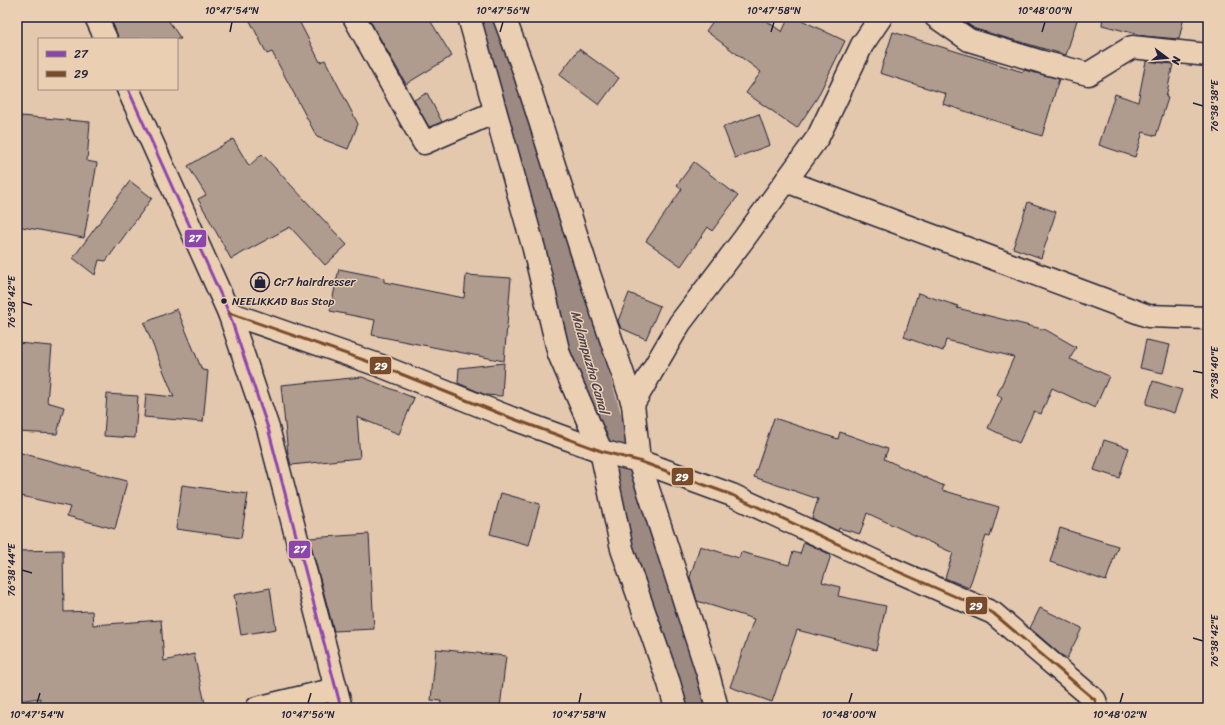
<svg xmlns="http://www.w3.org/2000/svg" width="1225" height="725" font-family="Sriracha,sans-serif">
<rect width="100%" height="100%" fill="#e3c8ad"/>
<filter id="ink" filterUnits="userSpaceOnUse"><feTurbulence type="fractalNoise" baseFrequency=".025" numOctaves="2"/><feDisplacementMap in="SourceGraphic" scale="8" xChannelSelector="R" yChannelSelector="G"/><feConvolveMatrix kernelMatrix="1 2 1 2 8 2 1 2 1" color-interpolation-filters="sRGB"/></filter>
<g filter="url(#ink)">
<g fill="none" stroke-linecap="round" stroke-linejoin="round">
<path stroke="#9c8a82" stroke-width="30" d="M485,17L522,125L562,267L609,426L629,497L678,652L694,708"/>
</g>
<g fill="#b09c8f" stroke="#22223b">
<path d="M110,17H166L181,39H118L117,34Z"/>
<path d="M248,17H297L320,62L325,60L358,124L348,149L317,137L272,52L267,54Z"/>
<path d="M368,17H428L452,56L406,84Z"/>
<path d="M716,17H761L782,32L789,17H795L845,41L817,98L797,128L746,93L761,72L706,31Z"/>
<path d="M958,17H1078L1066,55L975,29Z"/>
<path d="M1103,17H1184L1179,39L1144,36L1102,25Z"/>
<path d="M893,32L1023,72L1024,70L1059,79L1042,136L943,104L946,94L880,73Z"/>
<path d="M579,49L619,78L599,105L559,75Z"/>
<path d="M1146,61L1173,64L1166,97L1168,98L1156,136L1143,132L1135,157L1099,145L1115,94L1138,102Z"/>
<path d="M427,93L442,122L429,127L414,100Z"/>
<path d="M759,114L770,145L735,158L723,127Z"/>
<path d="M21,116L90,122L87,161L97,163L84,238L17,226V145H18Z"/>
<path d="M233,139L249,166L262,154L347,245L325,265L290,227L231,259L198,199L206,195L188,166Z"/>
<path d="M694,162L738,196L712,231L708,227L681,266L646,241L682,189L677,185Z"/>
<path d="M130,181L152,198L106,261L99,260L95,275L73,258Z"/>
<path d="M1028,202L1056,212L1041,258L1013,248Z"/>
<path d="M339,269L384,278V282L464,298L466,275L511,278L504,361L372,335L375,320L330,311Z"/>
<path d="M629,293L660,306L646,339L621,328L618,321Z"/>
<path d="M918,293L958,306L957,308L1046,330L1076,347L1070,359L1109,376L1095,408L1052,388L1041,414L1034,411L1019,443L988,428L1002,398L997,395L1014,357L946,340L943,351L904,337Z"/>
<path d="M177,309L202,370L208,371L203,422L144,417L146,394L174,397L144,323Z"/>
<path d="M1146,340L1170,345L1163,373L1140,368Z"/>
<path d="M17,343L52,346L47,402L64,407L57,434L17,432Z"/>
<path d="M504,363L502,396L486,395L458,383L459,368Z"/>
<path d="M362,377L414,398L399,434L357,417L360,458L291,465L288,454L281,385Z"/>
<path d="M1153,381L1182,390L1174,413L1146,404Z"/>
<path d="M107,394L138,396L135,438L104,436Z"/>
<path d="M774,418L838,439L840,432L888,449L884,459L944,486L942,490L999,507L990,537L986,536L969,588L945,578L953,553L867,513L860,534L839,528L838,531L812,518L818,499L754,477Z"/>
<path d="M1104,440L1129,448L1119,478L1094,470Z"/>
<path d="M17,452L127,481L115,529L67,516L70,507L17,495Z"/>
<path d="M182,485L248,494L241,538L176,529Z"/>
<path d="M501,493L540,504L529,545L490,534Z"/>
<path d="M1060,528L1118,546L1106,581L1050,562Z"/>
<path d="M369,534L374,629L334,631L309,538Z"/>
<path d="M804,542L831,555L822,582L840,587L838,596L886,606L876,650L797,630L772,702L730,687L754,619L697,601L690,577L700,546L739,558L741,552L789,565L793,552L800,554Z"/>
<path d="M63,550L64,612L92,611L93,625L161,620L164,661L194,654L206,708H40V698L17,701V551Z"/>
<path d="M270,588L276,629L241,635L234,595Z"/>
<path d="M1040,608L1082,628L1067,658L1061,655L1030,628Z"/>
<path d="M436,649L506,656L500,708H440L441,701L431,700Z"/>
</g>
<g fill="none" stroke-linecap="round" stroke-linejoin="round">
<g stroke="#22223b" stroke-width="25">
<g id="minor">
<path d="M354,17L424,143L495,112"/>
<path d="M469,17L534,249L559,354L601,451L622,549L669,683L676,708"/>
<path d="M504,17L523,68L585,262L633,404L639,461L708,674L717,708"/>
<path d="M936,17L969,40L1042,62L1088,74L1132,47L1208,55"/>
<path d="M786,181L1148,316L1208,318"/>
<path d="M229,313L381,366L511,418L601,451L639,461L732,495L883,565L993,613L1095,700L1097,708"/>
<path d="M633,404L680,323L743,240L818,137L862,45L881,17"/>
<path d="M257,708L336,689"/>
</g>
</g>
<g stroke="#22223b" stroke-width="25">
<g id="secondary">
<path d="M96,17L106,39"/>
<path d="M128,89L229,313L268,428L341,708"/>
</g>
</g>
<use href="#minor" stroke="#ebcfb2" stroke-width="22"/>
<use href="#secondary" stroke="#ebcfb2" stroke-width="22"/>
<g stroke="#ebcfb2" stroke-width="6">
<path id="bus-1" d="M128,89L229,313L268,428L341,708"/>
</g>
<g stroke="#ebcfb2" stroke-width="6">
<path id="bus-2" d="M229,313L381,366L511,418L601,451L639,461L732,495L883,565L993,613L1095,700L1097,708"/>
</g>
<use href="#bus-1" stroke="#8e44ad" stroke-width="3"/>
<use href="#bus-2" stroke="#7a4b2a" stroke-width="3"/>
</g>
</g>
<path fill="none" stroke="#22223b" stroke-width="1.5" d="M230,32L232,22M500,32L503,22M771,32L774,22M1042,32L1045,22M1193,103L1203,106M22,302L32,305M1193,371L1203,373M22,570L32,573M1193,638L1203,641M37,703L40,693M308,703L311,693M579,703L581,693M849,703L852,693M1120,703L1123,693"/>
<defs>
<g id="shop-ring" transform="scale(1)"><circle r="9.5" fill="#ebcfb2" stroke="#22223b" stroke-width="1.5"/><path d="M-5-2.5h2.3a2.7 3.5 0 0 1 5.4 0H5L5.5 6h-11ZM-1.5-2.5h3a1.5 2.3 0 0 0-3 0Z" fill="#22223b"/></g>
</defs>
<g fill-rule="evenodd">
<use href="#shop-ring" x="260" y="282"/>
</g>
<circle fill="#22223b" stroke="#ebcfb2" stroke-width="1.5" cx="224" cy="301" r="3.5"/>
<g text-anchor="middle" dominant-baseline="central" stroke-width="3" stroke-linejoin="round" paint-order="stroke">
<g font-size="11" fill="#22223b" stroke="#ebcfb2" text-anchor="start">
<text x="232" y="301">NEELIKKAD Bus Stop</text>
</g>
<g font-size="12" fill="#22223b" stroke="#ebcfb2" text-anchor="start">
<text x="274" y="282">Cr7 hairdresser</text>
</g>
<g font-size="13" font-style="italic" fill="#474150" stroke="#ebcfb2">
<text transform="translate(590 362) rotate(74)">Malampuzha Canal</text>
</g>
</g>
<g stroke="#ebcfb2" stroke-width="1.5">
<rect x="184" y="229" width="23" height="19" rx="4" fill="#8e44ad"/>
<rect x="369" y="356" width="23" height="19" rx="4" fill="#7a4b2a"/>
<rect x="671" y="467" width="23" height="19" rx="4" fill="#7a4b2a"/>
<rect x="288" y="540" width="23" height="19" rx="4" fill="#8e44ad"/>
<rect x="965" y="596" width="23" height="19" rx="4" fill="#7a4b2a"/>
</g>
<g font-size="11" text-anchor="middle" font-weight="bold" fill="#fff">
<text x="195" y="242">27</text>
<text x="381" y="370">29</text>
<text x="682" y="481">29</text>
<text x="300" y="553">27</text>
<text x="976" y="610">29</text>
</g>
<rect width="1225" height="725" fill="none" stroke="#ebcfb2" stroke-width="44"/>
<rect x="38" y="38" width="140" height="52" fill="#ebcfb2" stroke="#9b8a82"/>
<rect x="46" y="51" width="20" height="6" fill="#8e44ad" stroke="#9b8a82"/>
<text x="74" y="58" font-size="12" fill="#22223b">27</text>
<rect x="46" y="71" width="20" height="6" fill="#7a4b2a" stroke="#9b8a82"/>
<text x="74" y="78" font-size="12" fill="#22223b">29</text>
<g transform="translate(1167 58) rotate(106)" stroke="#ebcfb2" stroke-width="3" paint-order="stroke">
<path d="M0-3L7 15L0 10L-7 15Z" fill="#22223b"/>
<text y="-6" font-size="11" font-weight="bold" text-anchor="middle" fill="#22223b">N</text>
</g>
<rect x="22" y="22" width="1181" height="681" fill="none" stroke="#22223b" stroke-width="1.5"/>
<g font-size="10" text-anchor="middle" fill="#22223b">
<text x="232" y="14">10°47'54"N</text>
<text x="503" y="14">10°47'56"N</text>
<text x="774" y="14">10°47'58"N</text>
<text x="1045" y="14">10°48'00"N</text>
<text transform="translate(1214 106) rotate(-90)" y="4">76°38'38"E</text>
<text transform="translate(11 302) rotate(-90)" y="4">76°38'42"E</text>
<text transform="translate(1214 373) rotate(-90)" y="4">76°38'40"E</text>
<text transform="translate(11 570) rotate(-90)" y="4">76°38'44"E</text>
<text transform="translate(1214 641) rotate(-90)" y="4">76°38'42"E</text>
<text x="37" y="718">10°47'54"N</text>
<text x="308" y="718">10°47'56"N</text>
<text x="579" y="718">10°47'58"N</text>
<text x="849" y="718">10°48'00"N</text>
<text x="1120" y="718">10°48'02"N</text>
</g>
</svg>
